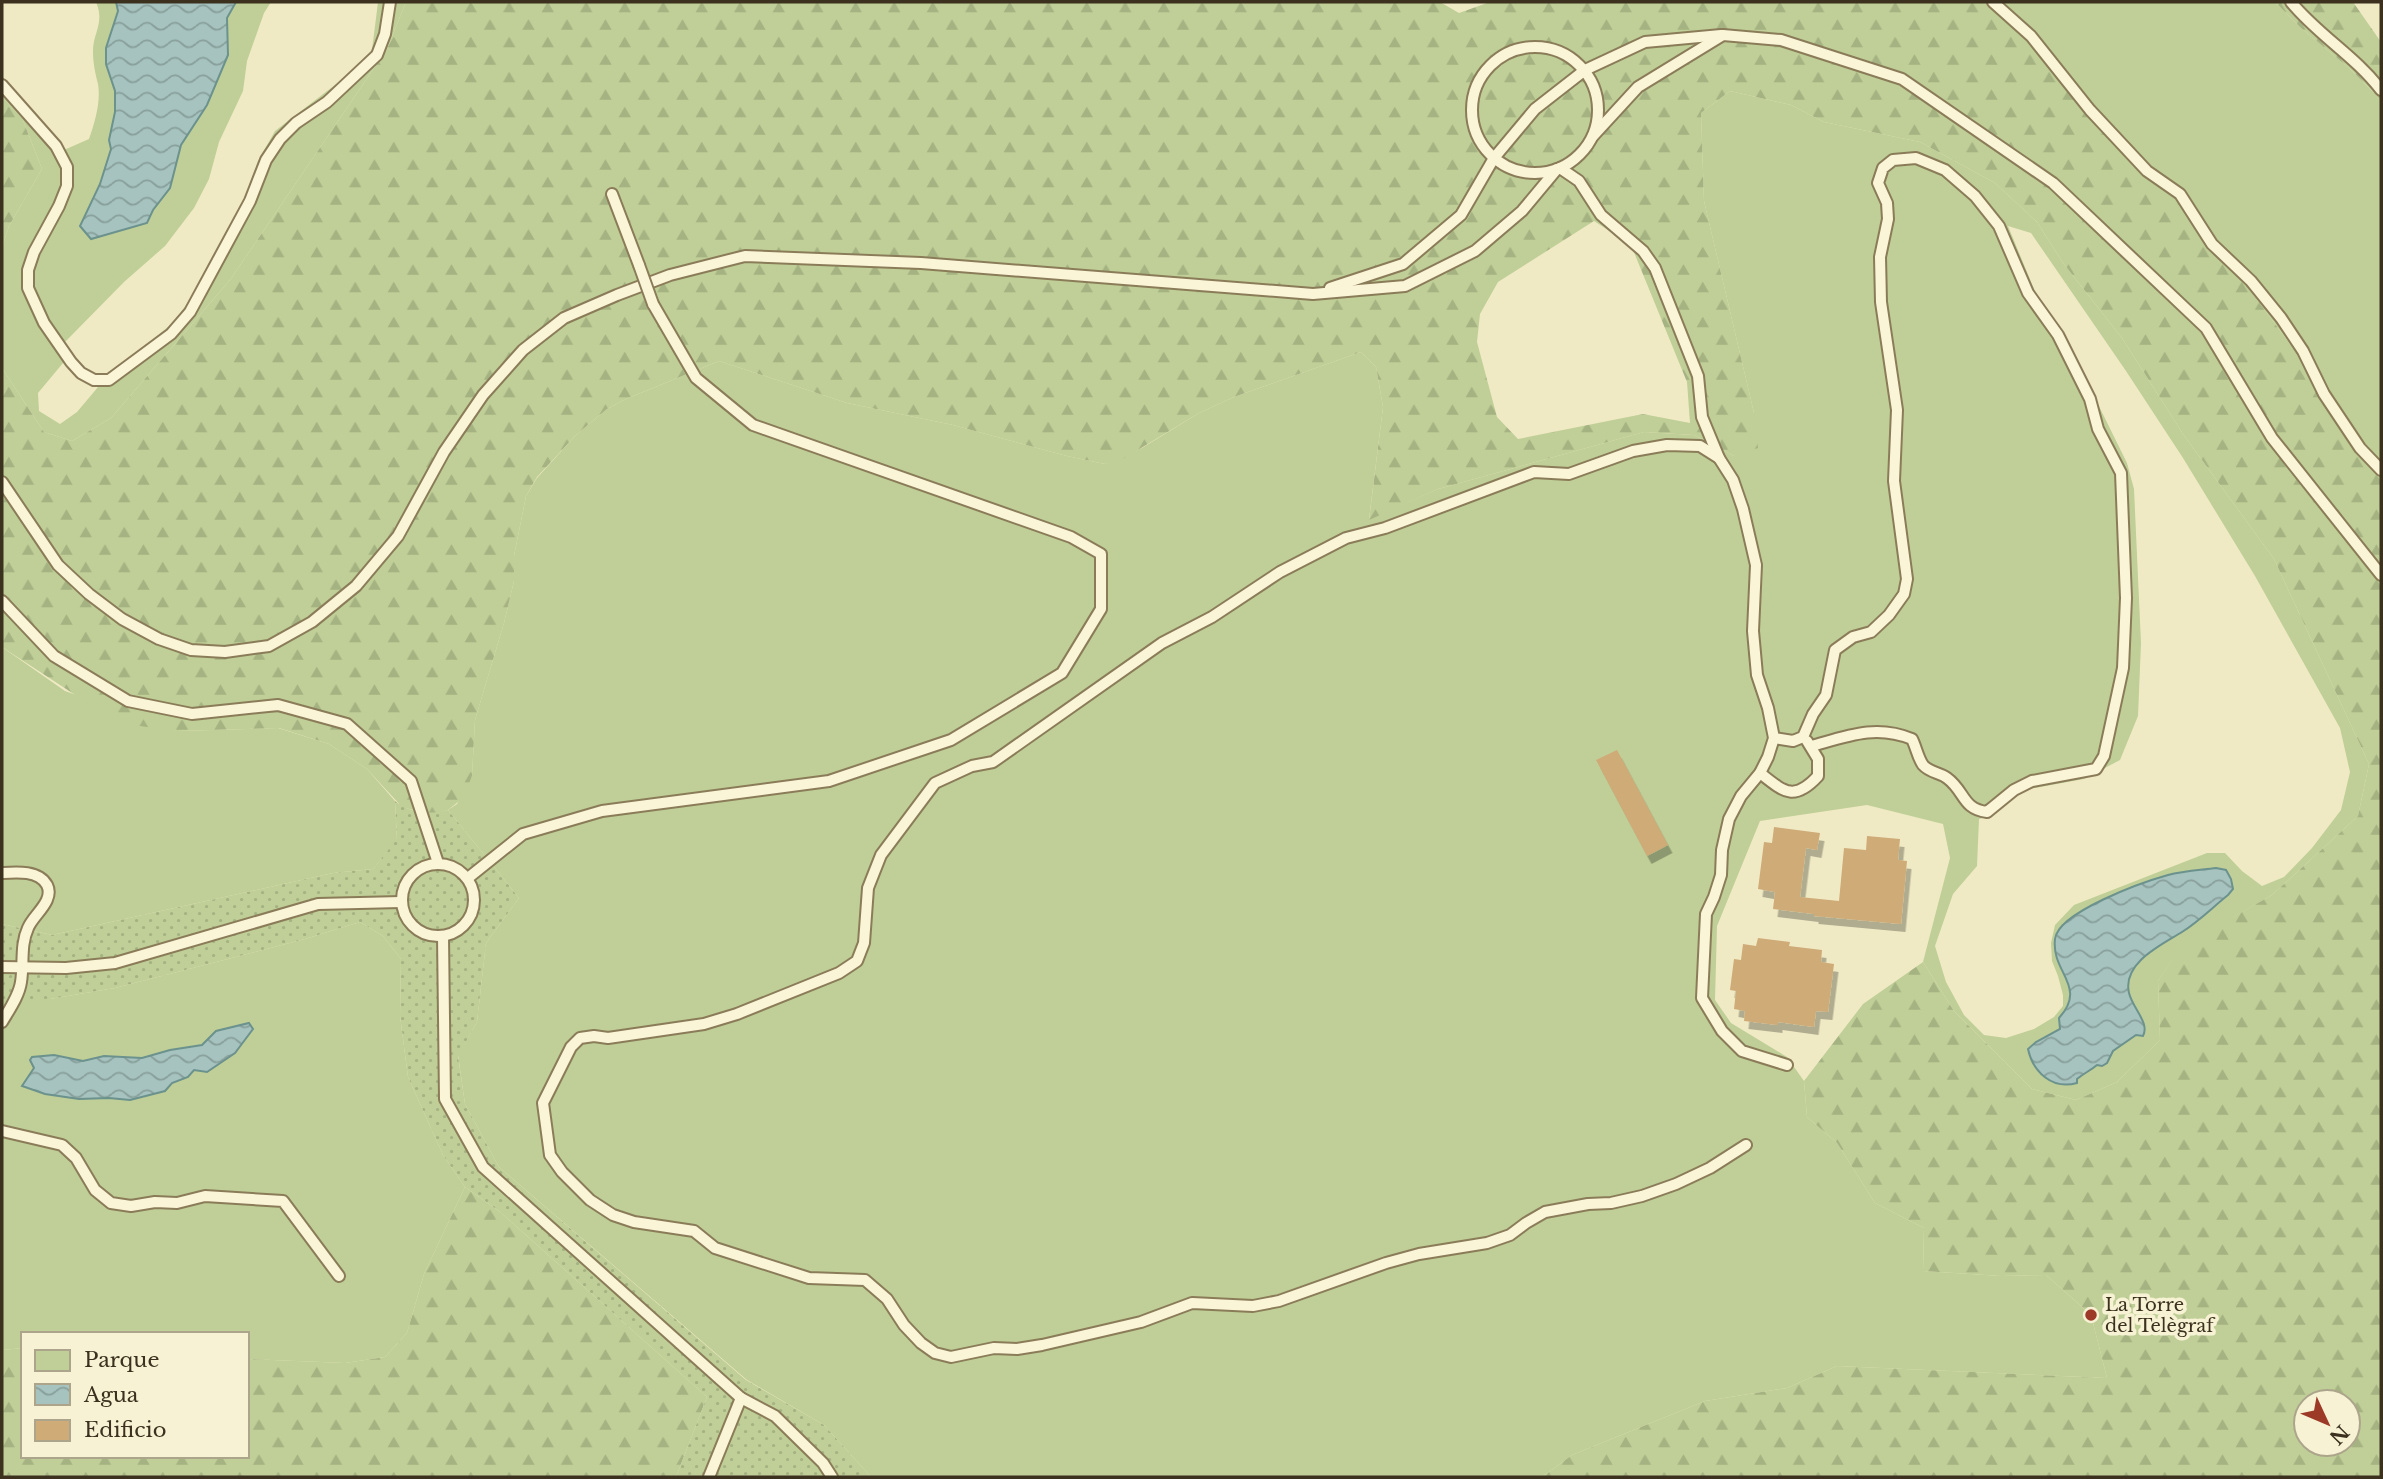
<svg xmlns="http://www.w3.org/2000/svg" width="2383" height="1479" font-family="'Libre Baskerville',serif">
<defs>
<pattern id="forest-firs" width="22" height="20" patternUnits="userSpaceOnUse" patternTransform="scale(1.75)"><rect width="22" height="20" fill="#bfcf97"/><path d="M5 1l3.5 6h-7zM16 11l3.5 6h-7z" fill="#a5b282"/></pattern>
<pattern id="garden-dots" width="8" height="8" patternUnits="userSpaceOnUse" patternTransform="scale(1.75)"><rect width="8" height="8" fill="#bfcf97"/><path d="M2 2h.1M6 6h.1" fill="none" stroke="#a5b282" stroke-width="1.8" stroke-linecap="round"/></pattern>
<pattern id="water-waves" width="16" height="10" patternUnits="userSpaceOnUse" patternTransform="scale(1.75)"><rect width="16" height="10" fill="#a6c3bf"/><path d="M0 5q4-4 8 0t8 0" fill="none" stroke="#889f9b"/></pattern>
<filter id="shadow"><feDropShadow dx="4.5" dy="8" stdDeviation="0" flood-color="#0004"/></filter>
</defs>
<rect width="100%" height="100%" fill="#f0eac4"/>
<g fill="#bfcf97" fill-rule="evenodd">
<path d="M96,2H271L264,13L247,61L243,91L219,142L209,179L194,208L165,246L124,282L65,342L63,363L38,393L39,411L60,424L77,412L109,374L173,323L192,297L244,201L258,161L275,131L344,78L372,50L378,2H406L387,49L230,280L111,418L72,441L44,432L2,368V247L9,226L42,169L22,118L2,97V76L7,85L55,137L64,150L89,139C95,122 101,101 98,84C95,72 93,63 93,51C93,33 105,23 96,2Z"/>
<path d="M1990,2H2275L2301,28L2350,69L2381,100V466L2200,223Z"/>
<path d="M1730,91L1791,105L1824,122L1920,142L1995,183L2037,222L2063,263L2122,338L2183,434L2274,559L2369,764L2358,816L2272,895L2180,948L2158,981L2160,1040L2117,1082L2076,1100L2032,1089L1954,1011L1923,962L1950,858L1943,824L1867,805L1760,821L1717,926L1715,1000L1731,1023L1787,1057L1804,1081L1807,1117L1837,1143L1875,1203L1924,1228L1923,1271L2001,1276L2046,1275L2091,1315L2107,1378L1837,1366L1787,1388L1705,1401L1572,1455L1542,1477H871L824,1425L747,1380L499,1167L465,1104L458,1055L477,1022L486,943L519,898L448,810L457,804L472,776L475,720L504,623L514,581V556L526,496L537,478L576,435L607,409L626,399L719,361L847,403L953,425L1067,456L1105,464L1142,448L1199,413L1234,397L1361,352L1376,367L1383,407L1369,519L1438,489L1644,432L1694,435L1734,456L1754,413L1704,201L1701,113ZM2008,226L2031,233L2126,371L2183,458L2255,576L2340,728L2350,772L2341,810L2312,848L2284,877L2262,886L2242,871L2225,853H2207L2074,905L2055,925L2051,943L2052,961L2058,976L2063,995V1006L2054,1017L2034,1029L2006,1038L1984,1035L1964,1015L1946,982L1935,946L1953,894L1977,866L1979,819L1990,816L2008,799L2023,790L2084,779L2120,760L2138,716L2141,643L2134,489L2127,463L2088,384L2034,289Z"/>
<path d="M2,647L65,691L177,731L278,728L329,744L367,769L395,801L397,840L373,869L333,873L52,935L2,924Z"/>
<path d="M360,922L383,936L401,959L400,1016L408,1077L443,1155L465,1187L424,1274L407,1333L385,1357L345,1363L247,1359V1334H23V1348L2,1350V999H50L115,988L305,939Z"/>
</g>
<g fill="url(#forest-firs)" fill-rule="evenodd">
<path d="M406,2H1440L1459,13L1490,2H1989L2002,10L2089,98L2200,223L2381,466V1477H1542L1572,1455L1705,1401L1787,1388L1837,1366L2107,1378L2091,1315L2046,1275L2001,1276L1923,1271L1924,1228L1875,1203L1837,1143L1807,1117L1804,1081L1863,1004L1923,962L1954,1011L2032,1089L2076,1100L2117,1082L2160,1040L2158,981L2180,947L2272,895L2358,816L2369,764L2274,559L2183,434L2122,338L2063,263L2037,222L1995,183L1920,142L1824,122L1791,105L1730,91L1701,113L1704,201L1754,413L1758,448L1734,456L1694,435L1644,432L1438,489L1369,520L1383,407L1376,367L1361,352L1234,397L1199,413L1123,459L1105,464L1067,456L953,425L847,403L719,361L626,399L607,409L576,435L537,477L526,496L514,556V581L504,623L475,720L472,776L463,798L448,810L437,813H424L402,807L367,769L329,744L279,728L177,731L118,723L2,647V368L44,432L72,441L111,418L230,280L387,49ZM1594,221L1631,245L1687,382L1690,423L1643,414L1518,439L1497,417L1477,342L1480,314L1498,282ZM2306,1402H2348V1444H2306Z"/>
<path d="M2275,2H2353L2381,42V100L2350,69L2301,28Z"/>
<path d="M2,97L22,118L42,169L9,226L2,247Z"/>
<path d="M465,1187L499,1211L707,1397L676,1477H2V1350L23,1348V1456H247V1359L345,1363L385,1357L407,1333L424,1274Z"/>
</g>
<path fill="url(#garden-dots)" d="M395,801C410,813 429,815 448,810L519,898L486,943L477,1022L458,1056L465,1104L499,1167L746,1380L824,1425L871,1477H676L707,1397L499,1211L465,1187L443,1155L408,1077L400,1016L401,959L383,936L360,922L305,939L115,988L50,999H2V924L52,935L333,873L373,869L397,839Z"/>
<g fill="url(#water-waves)" stroke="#6c928e" stroke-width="2">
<path d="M116,2H236L227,18L228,55L207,105L181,145L170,188L153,210L147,223L91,239L80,226L100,184L111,149L109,140L115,112V91L106,64V48L118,11Z"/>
<path d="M2216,868L2226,870L2231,879L2233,889L2228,895C2213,907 2198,922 2182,932C2161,945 2122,963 2129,993C2133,1009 2150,1023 2143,1036L2136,1035L2113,1051L2107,1063L2102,1066L2097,1065C2090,1071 2084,1073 2077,1079V1083C2052,1090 2033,1072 2028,1049L2036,1042L2060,1029L2059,1018C2088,986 2051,973 2055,939C2058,912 2143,882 2168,875C2183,871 2201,870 2216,868Z"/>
<path d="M249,1023L253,1029L235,1053L207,1072L194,1070L188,1077L172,1083L165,1091L130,1100L109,1098L79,1099L45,1094L22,1086L34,1068L30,1060L32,1057L54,1055L83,1061L104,1056L142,1058L170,1050L202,1045L216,1031Z"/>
</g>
<g fill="#cfab78" filter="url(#shadow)">
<path d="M1617,750L1668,845L1647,856L1596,760Z"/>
<path d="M1774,827L1820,833L1817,850L1806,848L1800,897L1839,901L1844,848L1866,850L1867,836L1900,839L1898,860L1907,861L1901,924L1814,916V914L1773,909L1775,892L1758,889L1764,842L1772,843Z"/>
<path d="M1758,938L1790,942L1789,946L1822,950L1821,962L1834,964L1828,1012L1816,1011L1814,1027L1778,1022V1025L1744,1021L1745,1011L1734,1009L1736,991L1730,990L1734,959L1741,960L1743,944L1756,946Z"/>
</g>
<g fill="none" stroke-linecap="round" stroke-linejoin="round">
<g stroke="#8b7c59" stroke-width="14">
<g id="service">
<path d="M1993,2L2031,36L2090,110L2147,171L2180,194L2212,244L2251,281L2281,318L2303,351L2324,394L2360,448L2381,470"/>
<path d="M2291,2C2318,35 2355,56 2381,90"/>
<circle cx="1535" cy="110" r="63"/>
<path d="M2,85L56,146L67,167V186L59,206L34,252L28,270V288L44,323L71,362L81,373L94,380H109L171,334L190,312L250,201L266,160L280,139L296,123L327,102L377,55L385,34L390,2"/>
<path d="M1593,136L1638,87L1723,35L1781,40L1902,79L2053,183L2206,328L2272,438L2381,575"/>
<path d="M1560,168L1579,181L1601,215L1643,251L1655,268L1698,376L1702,417L1719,458L1733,480L1743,509L1756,565L1753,631L1757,675L1768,708L1774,738L1768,757L1760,773L1741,796L1729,819L1722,850L1721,875L1714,897L1706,914L1702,998L1722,1031L1742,1051L1787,1065"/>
<path d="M612,194L639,265"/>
<path d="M1330,288L1403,264L1461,215L1494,158L1535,109L1585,70L1645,42L1721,35"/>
<path d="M1719,458L1700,446L1667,445L1633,451L1569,474L1534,472L1385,528L1346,538L1280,572L1212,617L1162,643L993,762L972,766L935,783L881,855L868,888L864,943L857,961L839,973L737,1014L704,1024L608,1038L594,1036L580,1038L571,1047L543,1103L550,1155L562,1172L590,1200L613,1215L634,1222L694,1231L715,1248L809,1278L865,1280L887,1299L904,1325L921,1343L935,1353L951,1357L994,1348L1017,1349L1042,1345L1141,1322L1192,1303L1253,1306L1279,1301L1386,1263L1419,1254L1487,1243L1510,1235L1526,1223L1545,1212L1588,1204L1611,1203L1642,1196L1676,1184L1710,1168L1746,1145"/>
<path d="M2,482L58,565L89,594L122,619L159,639L191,650L225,652L269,646L312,622L356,586L398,536L444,452L483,395L523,350L564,318L617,295L670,275L745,256L921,263L1313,294L1405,286L1475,251L1522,211L1557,169"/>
<path d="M2,601L54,656L128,701L192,714L278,705L347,724L411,781L438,863"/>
<path d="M1774,738L1793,741L1803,737L1813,714L1826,695L1835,650L1853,637L1871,632L1889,615L1904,594L1907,579L1894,481L1897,410L1881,302L1880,257L1888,219L1887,203L1878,183L1883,168L1893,160L1916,158L1945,170L1975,196L1999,226L2028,293L2058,335L2090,399L2098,429L2121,473L2126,598L2123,668L2104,756L2096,769L2032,781L2014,790L1987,812C1962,809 1965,791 1947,778C1939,772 1930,773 1923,765C1918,758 1916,747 1912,739C1876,724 1847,736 1812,746"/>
<path d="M1760,773C1784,792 1794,802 1818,776V759L1807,741"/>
<circle cx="438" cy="900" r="36"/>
<path d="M2,873C16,872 39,870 47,885C55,901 33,915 28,928C20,945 24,964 21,982C19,996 9,1010 2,1022"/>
<path d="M468,878L523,834L602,811L829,781L951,740L1062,673L1101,609V554L1071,537L753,425L696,378L653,304"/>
<path d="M443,936L445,1099L483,1167L741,1398L709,1477"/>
<path d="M2,967L66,968L115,963L318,904L401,902"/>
<path d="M2,1131L62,1145L76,1158L95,1190L111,1203L131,1206L155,1202L177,1203L205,1196L283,1201L339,1276"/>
<path d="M741,1398L775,1416L823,1463L832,1477"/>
</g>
</g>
<use href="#service" stroke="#faf5d7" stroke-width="10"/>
<g stroke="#8b7c59" stroke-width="14" stroke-linecap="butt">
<path id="service-bridge" d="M639,265L653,304"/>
</g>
<use href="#service-bridge" stroke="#faf5d7" stroke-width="10"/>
</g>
<circle fill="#9d3927" stroke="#f7f2d4" stroke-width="2.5" cx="2091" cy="1315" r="7"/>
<g text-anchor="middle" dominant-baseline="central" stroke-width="7" stroke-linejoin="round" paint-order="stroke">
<g font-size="18" fill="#3b311e" stroke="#f7f2d4" text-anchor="start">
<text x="2105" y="1305">La Torre<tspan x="2105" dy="21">del Telègraf</tspan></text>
</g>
</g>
<rect width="2383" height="1479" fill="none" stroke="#3b311e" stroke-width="7"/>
<rect x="21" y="1332" width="228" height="126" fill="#f7f2d4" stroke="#aca58b" stroke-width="2"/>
<rect x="35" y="1350" width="35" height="21" fill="#bfcf97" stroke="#aca58b" stroke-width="2"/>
<text x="84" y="1367" font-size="21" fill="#3b311e">Parque</text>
<rect x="35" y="1384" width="35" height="21" fill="url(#water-waves)" stroke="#aca58b" stroke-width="2"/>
<text x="84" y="1402" font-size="21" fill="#3b311e">Agua</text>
<rect x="35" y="1420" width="35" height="21" fill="#cfab78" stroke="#aca58b" stroke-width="2"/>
<text x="84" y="1437" font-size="21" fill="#3b311e">Edificio</text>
<g transform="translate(2327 1423) rotate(134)"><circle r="33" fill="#f7f2d4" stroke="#aca58b" stroke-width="2"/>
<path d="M0-5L12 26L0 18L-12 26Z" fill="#9d3927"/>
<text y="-10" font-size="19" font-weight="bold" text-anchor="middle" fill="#3b311e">N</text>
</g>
</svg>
